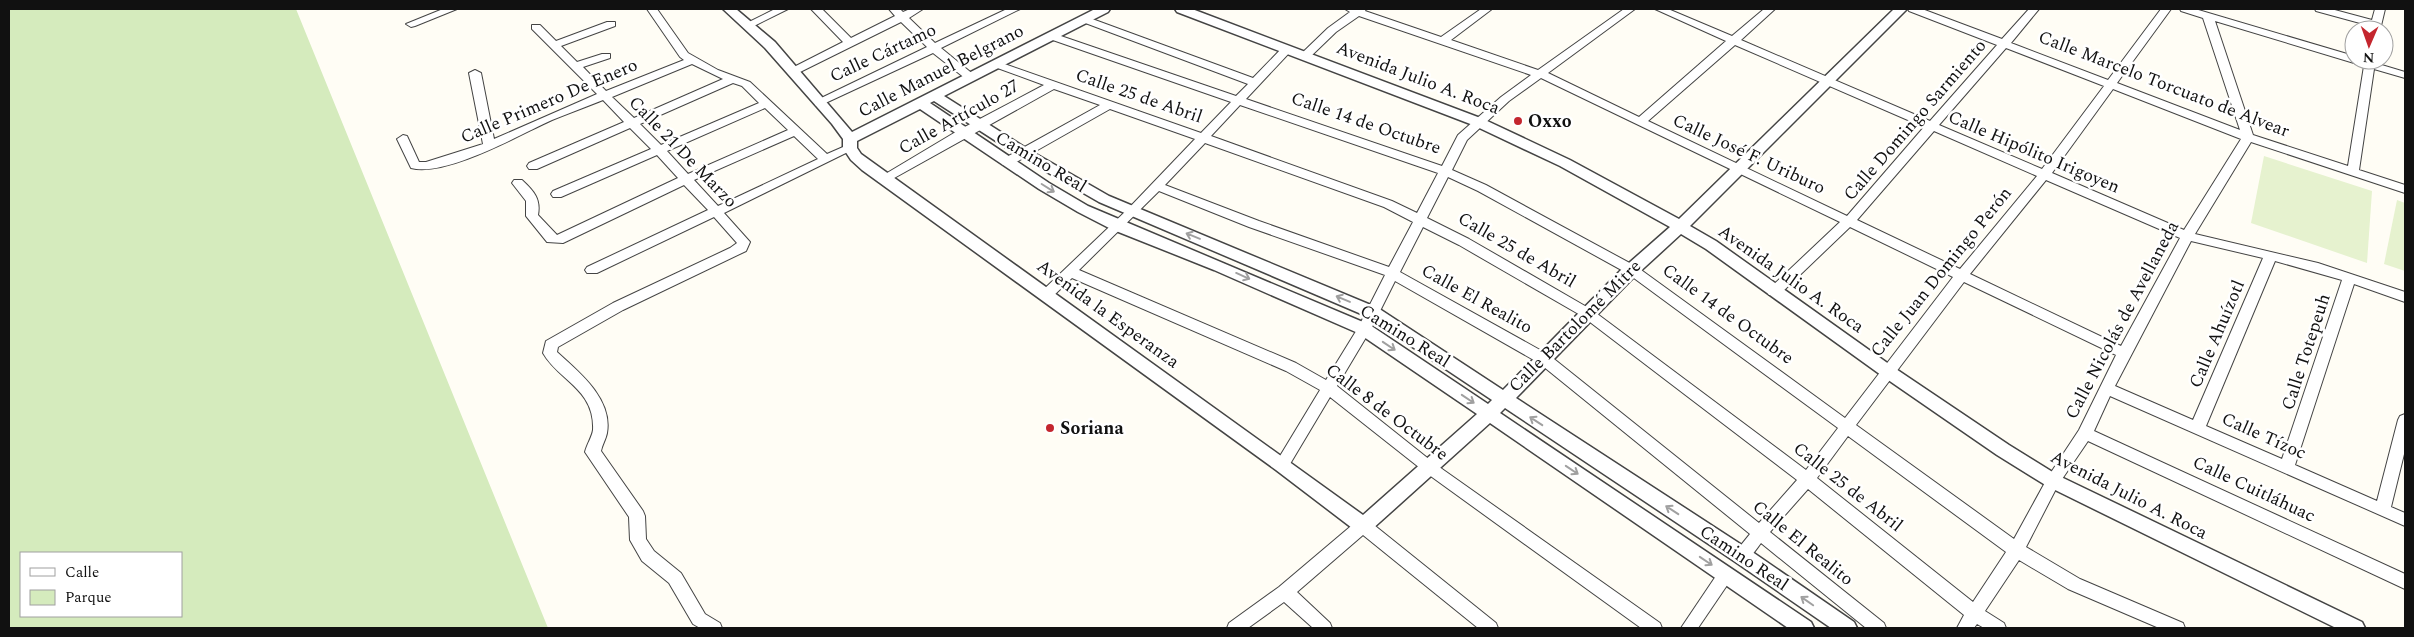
<svg xmlns="http://www.w3.org/2000/svg" width="2414" height="637" font-family="Spectral,serif">
<rect width="100%" height="100%" fill="#fffdf5"/>
<path fill="#d5ebbd" fill-rule="evenodd" d="M9,9H296L548,628H9ZM21,553H181V616H21Z"/>
<g fill="#e6f2cf">
<path d="M2264,156L2372,191L2367,263L2251,223Z"/>
<path d="M2397,200L2405,203V271L2384,264Z"/>
</g>
<g fill="none" stroke-linecap="round" stroke-linejoin="round">
<g stroke="#444" stroke-width="2">
<g id="minor">
<path d="M443,9H457L415,26L411,27L406,24Z"/>
<path d="M647,9H657L688,53L718,70L750,82L827,154L850,144L856,148L724,213L750,242L746,251L623,310L558,347L557,352C579,372 613,399 607,433C606,439 602,445 601,451L643,511L645,516L646,539L654,551L681,573L705,614L720,623L722,628H700L693,624L669,583L642,561L630,540L629,517L585,452C587,444 592,437 593,430C595,389 559,381 543,353L546,341L613,303L730,248L737,243L714,217L597,273H587L585,270L587,267L708,210L684,185L563,243L547,242L526,216V201L512,183L514,180H522C534,191 541,199 538,215L557,235L678,178L657,155L561,197H553L551,194L553,191L651,149L630,128L537,169H529L527,166L529,163L624,122L603,100C586,107 569,113 552,120C519,135 446,177 411,168L397,139L403,135L407,136L419,162H426L483,144L469,73L475,70L481,73L494,139L597,94L532,29V25H540L556,41L607,22H615V26L561,46L577,62L602,54H610V58L583,67L606,91L684,60L680,57ZM692,64L723,79L634,118L612,97ZM733,83L742,86L759,103L661,145L640,124ZM765,108L788,130L688,174L667,151ZM794,136L818,159L718,206L694,180Z"/>
<path d="M775,9H788L752,27H744L743,25Z"/>
<path d="M811,9H822L851,38L895,16L889,9H900L903,12L910,9H923L909,18L935,43L1007,9H1020L941,48L974,75V79H966L933,53L819,106L815,105V101L927,47L901,22L796,74H788V70L843,42Z"/>
<path d="M1345,9H1366L1365,11L1441,37L1481,9H1492L1451,40L1538,70L1624,9H1635L1548,73L1639,117L1726,41L1655,9H1668L1732,36L1764,9H1775L1741,40L1930,121L1997,45L1909,11L1908,9H1922L2002,39L2029,9H2039L2011,43L2108,80L2161,9H2171L2117,83L2240,130L2203,18L2181,11L2180,9H2195L2354,56V60H2376L2375,63L2405,72V78L2374,69L2359,170L2405,185V193L2251,142L2195,234L2318,263L2405,292V302L2354,284L2295,465L2377,501L2398,420L2400,416L2405,414V450L2391,507L2405,513V526L2110,396L2094,431L2405,574V589L2088,441L2058,485L2026,547L2080,579L2183,623L2185,628H2159L2068,589L2019,560L1985,611L2004,623L2006,628H1984L1977,624L1974,628H1957L1964,615L1808,489L1770,532L1884,623L1886,628H1866L1761,543C1754,552 1748,564 1735,560L1733,555L1750,534L1539,363L1395,281L1371,329L1337,386L1435,464L1660,623L1662,628H1641L1425,472L1330,397L1287,469L1282,471L1277,469L1274,465L1277,461L1320,390L1286,371L1072,278L1051,298H1041L1039,295L1041,292L1128,209L1195,139L1110,109L1011,165H1003L1001,162L1003,159L1100,105L1054,89L887,182H879L877,179L959,130L1044,85L992,66L990,64L996,61L1201,133L1231,102L1047,38V34H1055L1236,96L1248,84L1080,21V17L1084,16L1253,78L1283,47H1291V51L1246,99L1442,166L1458,135L1501,97L1531,75L1359,16L1336,32L1309,58H1301V54L1328,28L1350,12ZM2215,21L2364,66L2348,166L2253,135ZM1735,45L1924,127L1847,216L1648,121ZM2006,48L2104,86L2042,169L1939,125ZM1541,78L1840,222L1769,289L1767,292L1769,295H1779L1850,227L1953,277L1845,418L1637,267L1486,185L1452,170L1467,140L1509,101ZM2113,89L2241,139L2184,230L2052,173ZM1240,105L1438,173L1417,213L1392,201L1211,136ZM1934,131L2037,176L1960,269L1857,220ZM1205,143L1384,207L1413,222L1389,267L1259,221L1165,185ZM1448,177L1478,191L1627,273L1838,428L1806,470L1592,310L1469,239L1427,218ZM2046,180L2180,238L2121,346L1970,274ZM1159,191L1249,227L1385,275L1358,328L1326,380L1296,363L1079,270ZM1423,227L1459,245L1582,316L1797,480L1759,523L1549,355L1400,272ZM2191,241L2263,258L2193,420L2115,386ZM2275,261L2342,280L2282,459L2206,426ZM1964,282L2116,355L2079,430L2048,477L2014,539L1856,425ZM1848,436L2006,552L1973,602L1817,478Z"/>
<path d="M2315,9H2331L2372,20L2375,9H2385L2380,30H2370L2371,26L2316,11Z"/>
<path d="M1363,519L1369,521L1496,623L1498,628H1478L1363,535L1297,592L1330,623L1332,628H1313L1284,602L1248,628H1227L1229,623L1279,587L1357,521Z"/>
<path d="M1726,568L1732,570L1734,575L1698,628H1681L1720,570Z"/>
</g>
</g>
<g stroke="#444" stroke-width="3">
<path id="tertiary" d="M723,9H736L775,42L852,132L1095,9H1110L1108,12L944,96L1029,150L1109,196L1378,308L1503,390L1621,270L1670,227L1560,166L1473,125L1177,12L1175,9H1192L1483,119L1570,160L1679,219L1894,9H1907L1690,226L1716,241L1893,367L2009,445L2059,476L2362,622L2365,628H2336L2047,486L1997,455L1881,375L1706,249L1681,234L1633,278L1516,398L1748,549L1854,622L1857,628H1831L1734,561L1505,408L1500,413L1811,622L1814,628H1788L1490,423L1370,531L1363,534L1356,531L1276,470L862,170L851,160L843,148V139L832,124L765,48ZM934,101L1019,156L1099,202L1366,316L1492,400L1488,404L1370,325L1088,206L1049,183L930,103ZM920,109L1039,189L1078,212L1111,229L1214,270L1358,333L1477,414L1363,515L861,154L857,148V141Z"/>
</g>
<use href="#minor" fill="#fff" fill-rule="evenodd"/>
<use href="#tertiary" fill="#fff" fill-rule="evenodd"/>
</g>
<defs><path id="oneway-shaft" d="M-6 0H5M1.5-3L5.5 0L1.5 3" fill="none" stroke-width="1.6" stroke-linecap="round" stroke-linejoin="round" transform="scale(1.25)"/></defs>
<g stroke="#a0a0a0">
<use href="#oneway-shaft" transform="translate(1048 188) rotate(32)"/>
<use href="#oneway-shaft" transform="translate(1193 236) rotate(-158)"/>
<use href="#oneway-shaft" transform="translate(1243 276) rotate(24)"/>
<use href="#oneway-shaft" transform="translate(1343 299) rotate(-157)"/>
<use href="#oneway-shaft" transform="translate(1389 346) rotate(34)"/>
<use href="#oneway-shaft" transform="translate(1468 399) rotate(34)"/>
<use href="#oneway-shaft" transform="translate(1536 421) rotate(-147)"/>
<use href="#oneway-shaft" transform="translate(1572 470) rotate(34)"/>
<use href="#oneway-shaft" transform="translate(1672 510) rotate(-147)"/>
<use href="#oneway-shaft" transform="translate(1706 561) rotate(34)"/>
<use href="#oneway-shaft" transform="translate(1807 601) rotate(-145)"/>
</g>
<g fill="#c4262e" stroke="#fff" stroke-width="2">
<circle cx="1518" cy="121" r="5"/>
<circle cx="1050" cy="428" r="5"/>
</g>
<g text-anchor="middle" dominant-baseline="central" stroke-width="5" stroke-linejoin="round" paint-order="stroke">
<g font-size="18" fill="#111" stroke="#fff">
<text transform="translate(883 53) rotate(-25)">Calle Cártamo</text>
<text transform="translate(941 71) rotate(-27)">Calle Manuel Belgrano</text>
<text transform="translate(1418 78) rotate(21)">Avenida Julio A. Roca</text>
<text transform="translate(2164 84) rotate(21)">Calle Marcelo Torcuato de Alvear</text>
<text transform="translate(1139 96) rotate(19)">Calle 25 de Abril</text>
<text transform="translate(549 101) rotate(-23)">Calle Primero De Enero</text>
<text transform="translate(959 117) rotate(-29)">Calle Artículo 27</text>
<text transform="translate(1915 120) rotate(-49)">Calle Domingo Sarmiento</text>
<text transform="translate(1366 123) rotate(19)">Calle 14 de Octubre</text>
<text transform="translate(683 152) rotate(46)">Calle 21 De Marzo</text>
<text transform="translate(2034 152) rotate(23)">Calle Hipólito Irigoyen</text>
<text transform="translate(1749 154) rotate(25)">Calle José F. Uriburo</text>
<text transform="translate(1041 162) rotate(31)">Camino Real</text>
<text transform="translate(1517 250) rotate(30)">Calle 25 de Abril</text>
<text transform="translate(1941 272) rotate(-51)">Calle Juan Domingo Perón</text>
<text transform="translate(1791 279) rotate(35)">Avenida Julio A. Roca</text>
<text transform="translate(1477 299) rotate(29)">Calle El Realito</text>
<text transform="translate(1108 314) rotate(36)">Avenida la Esperanza</text>
<text transform="translate(1728 314) rotate(36)">Calle 14 de Octubre</text>
<text transform="translate(2122 320) rotate(-62)">Calle Nicolás de Avellaneda</text>
<text transform="translate(1575 326) rotate(-45)">Calle Bartolomé Mitre</text>
<text transform="translate(2217 334) rotate(-67)">Calle Ahuízotl</text>
<text transform="translate(1405 336) rotate(32)">Camino Real</text>
<text transform="translate(2306 352) rotate(-72)">Calle Totepeuh</text>
<text transform="translate(1387 412) rotate(37)">Calle 8 de Octubre</text>
<text transform="translate(2264 436) rotate(24)">Calle Tízoc</text>
<text transform="translate(1848 487) rotate(38)">Calle 25 de Abril</text>
<text transform="translate(2254 489) rotate(25)">Calle Cuitláhuac</text>
<text transform="translate(2129 495) rotate(27)">Avenida Julio A. Roca</text>
<text transform="translate(1803 543) rotate(39)">Calle El Realito</text>
<text transform="translate(1744 558) rotate(34)">Camino Real</text>
</g>
<g font-size="18" font-weight="bold" fill="#111" stroke="#fff" text-anchor="start">
<text x="1528" y="121">Oxxo</text>
<text x="1060" y="428">Soriana</text>
</g>
</g>
<rect width="2414" height="637" fill="none" stroke="#111111" stroke-width="20"/>
<rect x="20" y="552" width="162" height="65" fill="#ffffff" stroke="#a0a0a0"/>
<rect x="30" y="568" width="25" height="8" fill="#ffffff" stroke="#a0a0a0"/>
<text x="65" y="577" font-size="15" fill="#111111">Calle</text>
<rect x="30" y="590" width="25" height="15" fill="#d5ebbd" stroke="#a0a0a0"/>
<text x="65" y="602" font-size="15" fill="#111111">Parque</text>
<g transform="translate(2369 45) rotate(182)"><circle r="24" fill="#ffffff" stroke="#a0a0a0"/>
<path d="M0-4L9 19L0 12L-9 19Z" fill="#c4262e"/>
<text y="-8" font-size="14" font-weight="bold" text-anchor="middle" fill="#111111">N</text>
</g>
</svg>
